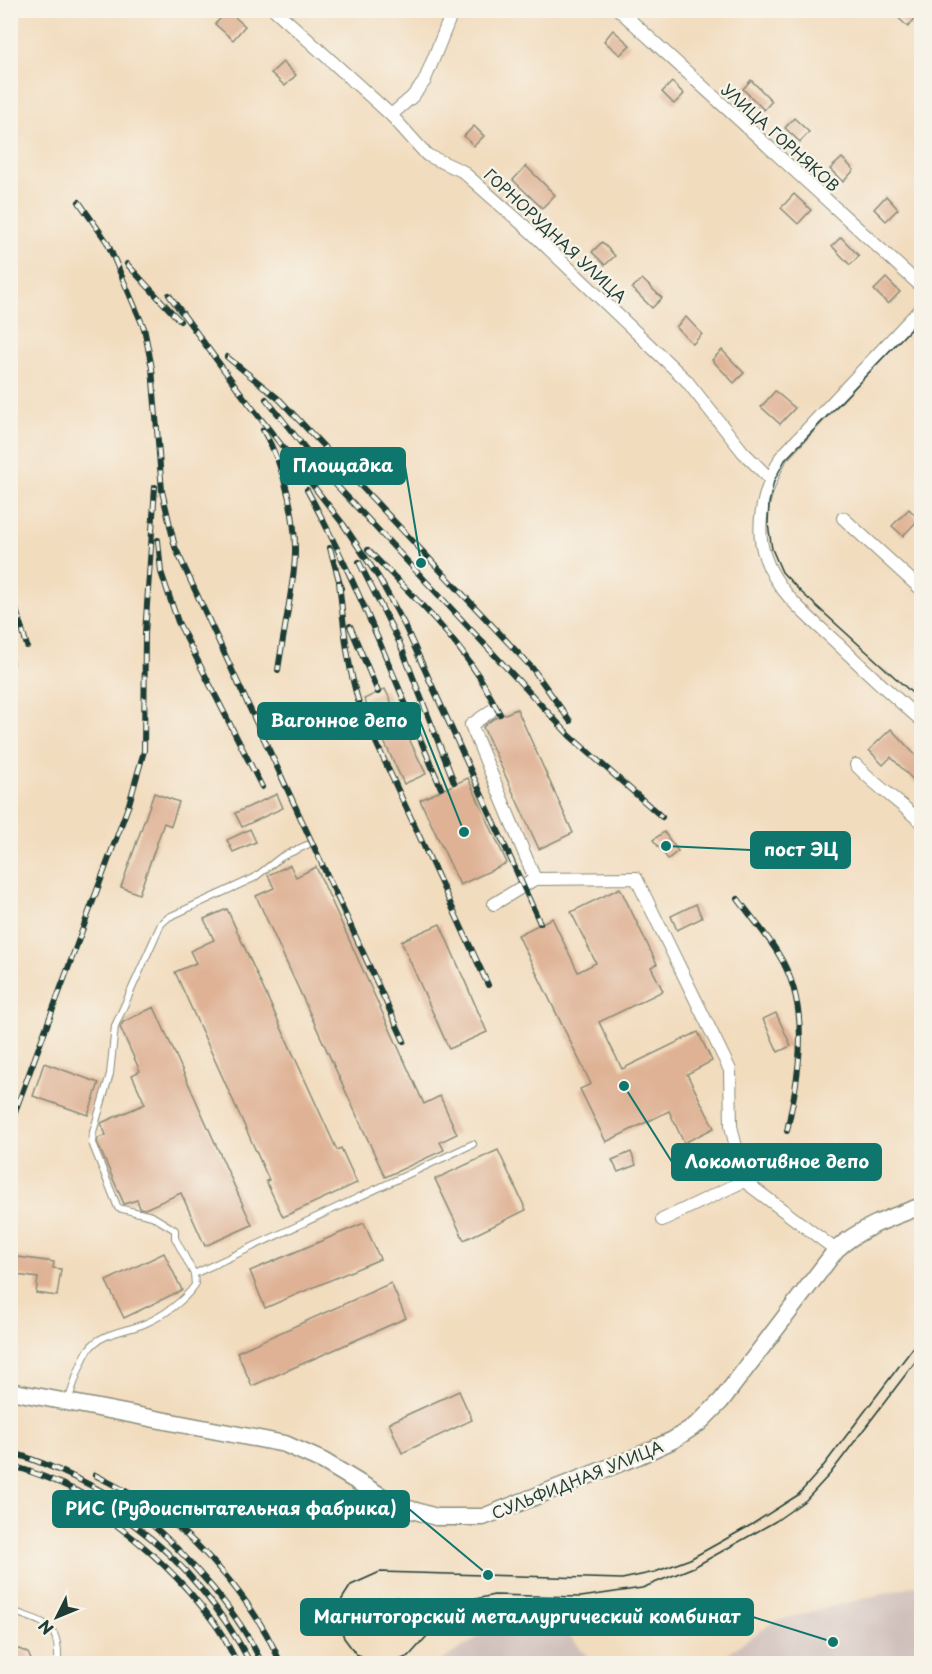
<svg xmlns="http://www.w3.org/2000/svg" width="932" height="1674" font-family="'Playpen Sans',sans-serif">
<rect width="100%" height="100%" fill="#f7f3e8"/>
<filter id="ink" filterUnits="userSpaceOnUse"><feTurbulence type="fractalNoise" baseFrequency=".0167" numOctaves="2"/><feDisplacementMap in="SourceGraphic" scale="12" xChannelSelector="R" yChannelSelector="G"/><feConvolveMatrix kernelMatrix="1 2 1 2 8 2 1 2 1" color-interpolation-filters="sRGB"/></filter>
<filter id="wash" filterUnits="userSpaceOnUse"><feTurbulence type="fractalNoise" baseFrequency=".008" numOctaves="4" result="noise"/><feDisplacementMap in="SourceGraphic" scale="24" xChannelSelector="R" yChannelSelector="G"/><feGaussianBlur stdDeviation="1.35" result="paint"/><feColorMatrix in="noise" values="0 0 0 0 0 0 0 0 0 0 0 0 0 0 0 0 0 1.4 0 .05"/><feComposite in="paint" operator="in"/></filter>
<g filter="url(#wash)">
<rect width="100%" height="100%" fill="#f2dcbe"/>
<g fill="#d0c0bc">
<path d="M921,1584V1663H714L775,1621Z"/>
<path d="M494,1627L568,1634L593,1663H438Z"/>
</g>
<g id="blocks">
<g fill="#dfb295">
<path d="M890,10H911L917,16L908,27Z"/>
<path d="M228,11L245,26L233,40L215,24Z"/>
<path d="M613,30L630,45L620,55L604,41Z"/>
<path d="M283,62L296,75L285,86L271,73Z"/>
<path d="M751,80L772,101L764,110L743,89Z"/>
<path d="M672,82L684,94L674,104L662,92Z"/>
<path d="M794,118L809,132L800,142L785,128Z"/>
<path d="M474,126L484,136L474,146L464,136Z"/>
<path d="M842,158L854,170L843,182L830,169Z"/>
<path d="M526,166L555,195L542,208L513,180Z"/>
<path d="M794,194L811,210L798,224L781,208Z"/>
<path d="M886,196L898,209L886,221L874,209Z"/>
<path d="M841,237L859,256L850,265L832,246Z"/>
<path d="M602,242L615,256L605,265L592,252Z"/>
<path d="M886,278L900,292L888,304L874,290Z"/>
<path d="M642,279L662,298L652,308L632,288Z"/>
<path d="M686,317L702,334L693,344L676,327Z"/>
<path d="M722,350L744,373L734,383L712,360Z"/>
<path d="M775,391L795,408L780,424L761,407Z"/>
<path d="M909,509L919,519L903,536L892,526Z"/>
<path d="M385,689L426,774L404,784L364,699Z"/>
<path d="M517,709L573,833L539,849L483,727L493,719Z"/>
<path d="M891,729L921,761V788L891,757L883,765L869,750Z"/>
<path d="M468,778L507,863L460,885L420,800Z"/>
<path d="M154,793L179,802L171,826L164,823L139,894L121,887Z"/>
<path d="M277,794L283,808L242,827L235,813Z"/>
<path d="M250,829L256,842L233,852L227,840Z"/>
<path d="M664,832L678,851L668,859L653,840Z"/>
<path d="M290,865L296,877L316,867L424,1104L440,1096L457,1134L440,1142L444,1150L385,1177L256,896L274,888L268,875Z"/>
<path d="M620,888L657,964L651,967L663,991L599,1022L622,1069L698,1032L712,1061L687,1074L714,1128L684,1143L669,1111L606,1142L580,1089L591,1084L518,935L552,918L578,972L596,963L571,912Z"/>
<path d="M696,904L702,918L677,930L671,916Z"/>
<path d="M227,909L337,1150L341,1148L357,1183L283,1217L266,1181L269,1180L175,972L196,963L190,951L214,940L204,919Z"/>
<path d="M440,924L487,1032L449,1049L401,941Z"/>
<path d="M154,1007L252,1225L205,1246L181,1193L145,1209L140,1208L137,1200L124,1204L97,1142L98,1138L106,1135L101,1123L145,1104L132,1075L140,1071L120,1027L123,1022Z"/>
<path d="M776,1013L791,1046L778,1052L763,1019Z"/>
<path d="M44,1063L99,1083L88,1115L33,1096Z"/>
<path d="M498,1150L526,1210L464,1240L435,1179Z"/>
<path d="M631,1152L636,1165L618,1172L612,1160Z"/>
<path d="M364,1223L380,1259L265,1308L250,1271Z"/>
<path d="M164,1253L182,1290L124,1318L106,1281Z"/>
<path d="M10,1256L54,1262L53,1268L61,1269L57,1296L36,1293L38,1278L10,1274Z"/>
<path d="M391,1283L406,1318L252,1386L237,1352Z"/>
<path d="M459,1391L472,1420L402,1453L389,1423Z"/>
<path d="M398,1597L415,1616L405,1625L388,1606Z"/>
<path d="M19,1649L28,1653L33,1664H10V1653Z"/>
</g>
</g>
</g>
<g filter="url(#ink)">
<use href="#blocks" fill-opacity="0" stroke="#888c79" stroke-width="1.5"/>
<g fill="none" stroke-linecap="round" stroke-linejoin="round">
<g stroke="#888c79" stroke-width="8">
<g id="lane">
<path d="M194,1274L175,1238V1230L152,1216L118,1208L92,1143L93,1132L110,1074L115,1026L161,924L169,917L254,878L281,857L307,845"/>
<path d="M68,1401C74,1385 79,1364 89,1349C100,1333 127,1331 144,1324C163,1316 183,1302 195,1285L194,1274L473,1144"/>
<path d="M10,1610C45,1624 60,1621 58,1664"/>
</g>
</g>
<g stroke="#888c79" stroke-width="14">
<g id="street">
<path d="M275,10L391,115L427,155L462,171L529,230L686,380L743,452L770,479"/>
<path d="M619,10L922,287"/>
<path d="M391,115L412,97L424,82L453,10"/>
<path d="M922,307L781,457C766,487 753,523 765,557C777,593 811,619 838,644C865,670 893,696 922,721"/>
<path d="M843,518L922,590"/>
<path d="M491,711L471,725L535,879"/>
<path d="M856,765C876,786 900,802 922,823"/>
<path d="M494,904L535,879L636,878L730,1070L731,1126L744,1181"/>
<path d="M662,1220L744,1181L836,1250"/>
</g>
</g>
<g stroke="#888c79" stroke-width="19">
<path id="secondary" d="M10,1391L285,1444L323,1461L396,1505L436,1517H483L638,1456L673,1440L699,1423L721,1401L836,1250C859,1228 892,1217 922,1206"/>
</g>
<use href="#lane" stroke="#fff" stroke-width="6"/>
<use href="#street" stroke="#fff" stroke-width="12"/>
<use href="#secondary" stroke="#fff" stroke-width="16"/>
<g stroke="#1f3d34" stroke-width="1.5">
<path d="M922,317L785,460L774,481L769,503L768,524L772,549L782,572L801,592L922,702"/>
<path d="M922,1336L821,1469L798,1495L751,1525L690,1559L655,1572L622,1579L380,1572L351,1585L342,1599L338,1619L344,1638L356,1654L374,1661L392,1663L409,1656L446,1615L471,1600L494,1595L581,1597L642,1588L694,1567L776,1521L806,1500L830,1474L922,1353"/>
</g>
<g stroke="#1f3d34" stroke-width="6">
<g id="rail">
<path d="M79,202L107,242L144,328L152,368L162,491L175,547L404,1041"/>
<path d="M127,264L180,321"/>
<path d="M169,295L243,396L343,524L379,578L404,624L540,923"/>
<path d="M227,357L280,400L533,669L570,721"/>
<path d="M266,399L324,472L570,736L662,817"/>
<path d="M263,430C285,467 299,525 294,569C290,603 283,636 278,670"/>
<path d="M307,490C359,585 398,688 441,788"/>
<path d="M158,540L161,572L178,622L262,787"/>
<path d="M330,548L341,588"/>
<path d="M368,550C407,590 450,630 480,678C487,689 493,702 500,714"/>
<path d="M359,562L400,644L454,782"/>
<path d="M339,582C344,626 347,670 362,712L488,985"/>
<path d="M10,589L27,646"/>
<path d="M350,626L378,692"/>
<path d="M10,647L12,729"/>
<path d="M738,899C752,918 768,936 779,955C812,1009 799,1074 787,1131"/>
<path d="M10,1125L129,804L144,751L145,634L155,487"/>
<path d="M10,1452C51,1464 112,1493 145,1519C170,1539 191,1563 212,1587C231,1610 250,1636 262,1664"/>
<path d="M10,1465C53,1478 97,1498 134,1525C182,1560 223,1611 251,1664"/>
<path d="M95,1475C112,1484 131,1493 147,1504C201,1540 256,1604 281,1664"/>
<path d="M99,1513C144,1543 183,1580 215,1624C224,1636 230,1650 238,1664"/>
</g>
</g>
<use href="#rail" stroke="#f7f3e8" stroke-width="4" stroke-dasharray="11" stroke-linecap="butt"/>
</g>
</g>
<g text-anchor="middle" dominant-baseline="central" stroke-width="5" stroke-linejoin="round" paint-order="stroke">
<g font-size="16" fill="#1f3d34" stroke="#f7f3e8">
<text transform="translate(781 137) rotate(42)">УЛИЦА ГОРНЯКОВ</text>
<text transform="translate(556 235) rotate(43)">ГОРНОРУДНАЯ УЛИЦА</text>
<text transform="translate(577 1479) rotate(-22)">СУЛЬФИДНАЯ УЛИЦА</text>
</g>
</g>
<path fill="none" stroke="#0f766e" stroke-width="2" d="M421 563L405 466M464 832L420 721M666 846L751 850M624 1086L672 1162M488 1575L409 1509M833 1642L753 1617"/>
<g fill="#0f766e" stroke="#f7f3e8" stroke-width="2">
<circle cx="421" cy="563" r="6"/>
<circle cx="464" cy="832" r="6"/>
<circle cx="666" cy="846" r="6"/>
<circle cx="624" cy="1086" r="6"/>
<circle cx="488" cy="1575" r="6"/>
<circle cx="833" cy="1642" r="6"/>
</g>
<g fill="#0f766e" stroke="#0f766e" stroke-width="2">
<rect x="281" y="448" width="124" height="36" rx="6"/>
<rect x="258" y="703" width="162" height="36" rx="6"/>
<rect x="751" y="832" width="99" height="36" rx="6"/>
<rect x="672" y="1144" width="209" height="36" rx="6"/>
<rect x="53" y="1491" width="356" height="36" rx="6"/>
<rect x="301" y="1599" width="452" height="36" rx="6"/>
</g>
<g font-size="18" text-anchor="middle" font-weight="bold" fill="#fff">
<text x="343" y="472">Площадка</text>
<text x="339" y="727">Вагонное депо</text>
<text x="801" y="856">пост ЭЦ</text>
<text x="777" y="1168">Локомотивное депо</text>
<text x="231" y="1515">РИС (Рудоиспытательная фабрика)</text>
<text x="527" y="1623">Магнитогорский металлургический комбинат</text>
</g>
<rect width="932" height="1674" fill="none" stroke="#f7f3e8" stroke-width="36"/>
<g transform="translate(57 1617) rotate(227)" stroke="#f7f3e8" stroke-width="4.5" paint-order="stroke">
<path d="M0-4.5L10 22L0 15L-10 22Z" fill="#1f3d34"/>
<text y="-9" font-size="16" font-weight="bold" text-anchor="middle" fill="#1f3d34">N</text>
</g>
</svg>
